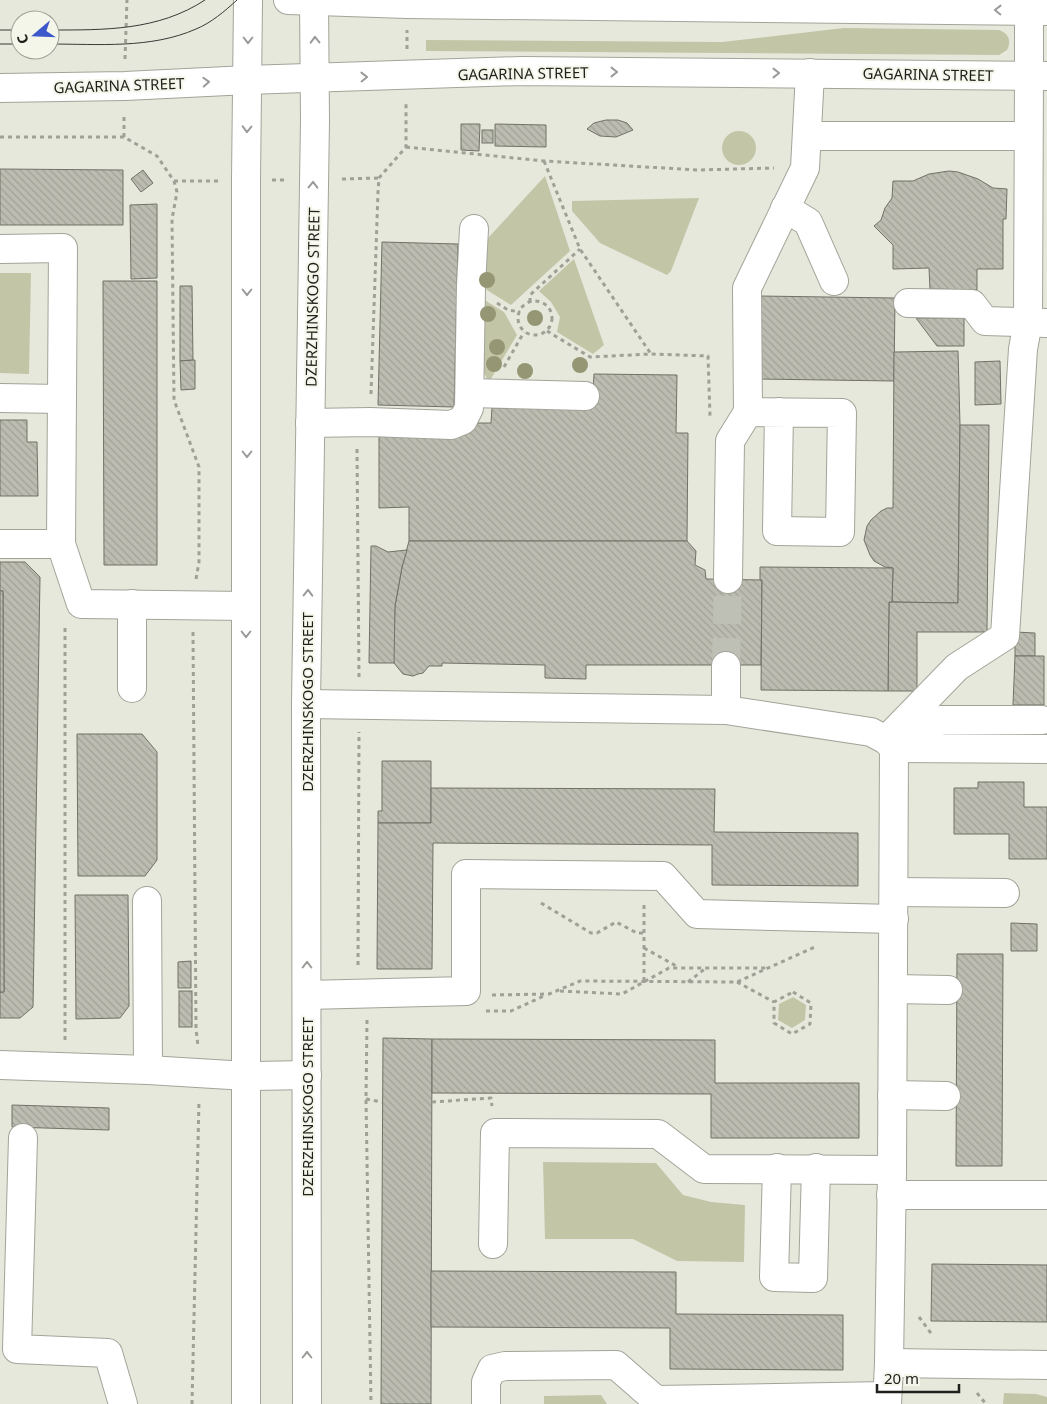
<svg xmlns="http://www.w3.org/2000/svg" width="1047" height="1404" font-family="'Noto Sans',sans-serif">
<defs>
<pattern id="building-back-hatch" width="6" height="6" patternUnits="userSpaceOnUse" patternTransform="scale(1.25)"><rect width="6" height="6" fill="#bcbcb1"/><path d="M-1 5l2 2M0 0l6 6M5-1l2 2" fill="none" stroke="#a1a198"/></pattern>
</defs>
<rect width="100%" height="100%" fill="#e7e8dc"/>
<g fill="#c3c5a7">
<path d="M844,28L999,30C1008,33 1012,40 1007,50L999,55L426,51V40L722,42Z"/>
<circle cx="739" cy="148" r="17"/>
<path d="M545,176L570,251L511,305L479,285V252L489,237Z"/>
<path d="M699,198L671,271L667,275L600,243L572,211V201Z"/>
<path d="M574,259L604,345L593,354L557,332L560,317L551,302L539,291Z"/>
<path d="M0,273H31L29,374L0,373Z"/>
<path d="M478,296L504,312L517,335L489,382L480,366Z"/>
<path d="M793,997L806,1005L805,1020L792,1028L778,1020L779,1004Z"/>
<path d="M543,1162L656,1163L683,1195L711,1202L745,1205L744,1262L677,1261L633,1239H545Z"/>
<path d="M1004,1393L1036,1394L1047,1397V1404H1003Z"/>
<path d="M601,1395L607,1404H544V1396Z"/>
</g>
<g fill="url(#building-back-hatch)" stroke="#717267">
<path d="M606,120H618L627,123L633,130L616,137L600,136L587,129L594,123Z"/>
<path d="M461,124H480L479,151L461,150Z"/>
<path d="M495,124L546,125V147L495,146Z"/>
<rect x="482" y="130" width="11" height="13"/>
<path d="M0,169L123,170V225H0Z"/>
<path d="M143,170L153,183L141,192L131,179Z"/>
<path d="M949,171L958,172L978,179L993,188L1007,189L1006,219H1003V269H977V290L930,289L929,268L893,269V245L874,226L881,220L885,208L892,198L893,181H913L929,174Z"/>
<path d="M157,204V278L131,279L130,205Z"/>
<path d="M382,242L458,244L454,407L378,405Z"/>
<path d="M103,281H157V565H104Z"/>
<path d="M180,286H192L193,360L180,361Z"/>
<path d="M759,296L895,298L894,381L758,379Z"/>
<path d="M916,318H964V346H937Z"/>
<path d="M958,351L960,425L958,603L892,602L893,568L885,567L874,561L870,555L864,540L867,526L871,520L881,511L887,508H893L894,352Z"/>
<path d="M195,360V389L181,390L180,361Z"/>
<path d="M1000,361L1001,404L975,405V362Z"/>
<path d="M594,374L677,375L676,433H688L687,541H409V507L379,508V434L474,423H491L492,408L592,409Z"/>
<path d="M0,420H27V442H37L38,496H0Z"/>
<path d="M960,425H989L987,632H917V691H888L889,602L958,603Z"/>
<path d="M409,541H687L696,551L695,565L705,570L706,579L762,580L761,665H586V679L545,678V665L442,663V666H429L423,673L418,674L413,676L403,674L394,663L393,656L395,606L402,567Z"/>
<path d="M371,546H376L388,552L407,550L402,567L395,606L394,663H369Z"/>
<path d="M0,562H25L40,577L33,1007L20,1018H0V992H4L3,591H0Z"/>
<path d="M760,567L893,568L892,602H889L888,691L761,690L762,580H760Z"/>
<path d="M0,591H3L4,992H0Z"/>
<path d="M1015,632L1035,633V656H1015Z"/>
<path d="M1015,656H1044V705H1013Z"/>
<path d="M77,734H142L157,752V860L145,876H78Z"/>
<path d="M382,761H431V823H378V811H382Z"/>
<path d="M978,782H1024V807H1047V859H1009V834H954V788H978Z"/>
<path d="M431,788L715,789L714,832L858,833V886L712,885V845L433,843L432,969H377L378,823H431Z"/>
<path d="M75,895H128L129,1006L120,1018L76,1019Z"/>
<path d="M1011,923L1037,924V951H1011Z"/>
<path d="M957,954H1003L1002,1166H956Z"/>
<path d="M191,961V988H178V962Z"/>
<rect x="179" y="991" width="13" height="36"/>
<path d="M383,1038L432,1039L431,1404H381Z"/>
<path d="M432,1039L715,1040V1083H859V1138H711V1094L432,1093Z"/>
<path d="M12,1105L109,1108V1130L12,1127Z"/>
<path d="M932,1264L1047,1265V1322L931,1321Z"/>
<path d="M431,1271L676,1272V1314L843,1315V1370L670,1369V1328L431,1327Z"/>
</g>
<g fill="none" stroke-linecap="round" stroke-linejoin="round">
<path stroke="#bfc0b5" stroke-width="28" stroke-dasharray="28 14" stroke-linecap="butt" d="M726,666L728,579"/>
<g stroke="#a3a499" stroke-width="30">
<g id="minor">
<path d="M808,136H1028"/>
<path d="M785,208L808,222L834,281"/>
<path d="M0,249L63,248L61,544"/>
<path d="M908,303L972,304L985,321L1046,323"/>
<path d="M470,393L585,396"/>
<path d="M0,398L61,399"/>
<path d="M748,412L842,413L840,532L777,531L779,412"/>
<path d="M310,423L370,422L451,425L463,420L469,408L471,286L474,229"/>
<path d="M0,544H61L81,604L246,606"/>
<path d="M728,579L730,441L748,412L747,288L805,168L810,73"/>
<path d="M132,688V604"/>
<path d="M306,704L726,710L871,732L886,740L894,748L1047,749"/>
<path d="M726,710V666"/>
<path d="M886,740L957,667L1005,636L1023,349L1028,322L1029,75"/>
<path d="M894,892L1005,893"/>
<path d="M147,901L148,1070"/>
<path d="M893,989L948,990"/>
<path d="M307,995L466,991V874L663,876L697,914L894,919"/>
<path d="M0,1065L148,1070L247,1076"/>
<path d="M892,1095L946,1096"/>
<path d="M23,1138L17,1349L108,1353L123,1404"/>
<path d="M777,1168L774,1277L813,1278L816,1168"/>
<path d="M891,1195H1047"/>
<path d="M493,1244L495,1133L658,1134L704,1169L892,1170"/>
<path d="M889,1363L1047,1365"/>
<path d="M486,1404V1382L492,1369L505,1366L616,1365L656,1400L887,1396"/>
<path d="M887,1404L889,1363L892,1170L894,748L940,720H1042"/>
</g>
</g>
<g stroke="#a3a499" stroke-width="30">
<g id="major">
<path d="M288,0L407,4L1047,11"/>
<path d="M1029,75V11"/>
<path d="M0,88L125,86L248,80L521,71L1047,76"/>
<path d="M247,1076L307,1075"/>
<path d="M246,1404V180L248,0"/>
<path d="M307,1404L306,704L315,120L314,0"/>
</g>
</g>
<g stroke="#a0a097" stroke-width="3" stroke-dasharray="4 4" stroke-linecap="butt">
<path d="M407,49V30"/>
<path d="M125,59L127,0"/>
<path d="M0,137H124L157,156L174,181L177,192L172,219L174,400L199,467V562L196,579"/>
<path d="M124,137V113"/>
<path d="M406,147L544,161L698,170L774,168"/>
<path d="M544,161L580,249L651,354"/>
<path d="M342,179L379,178"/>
<path d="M272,180H286"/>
<path d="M174,181H219"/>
<circle cx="535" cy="318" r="17"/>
<path d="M530,302V295L580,249"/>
<path d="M497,303L508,310L520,312"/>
<path d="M547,331L590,357L651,354L708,356L710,416L711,418"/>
<path d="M504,367L524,332"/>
<path d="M371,394L378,192L379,178L406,147V102"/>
<path d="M357,449L359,678"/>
<path d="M193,632L196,1029L198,1046"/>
<path d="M541,903L591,933H597L616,922L637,933H644"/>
<path d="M644,948L678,967"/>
<path d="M358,965L359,732"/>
<path d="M644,981V902"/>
<path d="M688,982L706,968"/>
<path d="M737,982L774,1002"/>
<path d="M560,991L622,994L669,968H766"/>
<path d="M793,992L811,1003L810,1024L792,1034L774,1023V1002Z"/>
<path d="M492,995L549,994L580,981L737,982L817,946"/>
<path d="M486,1011H511L546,995"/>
<path d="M367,1020L366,1099L371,1404"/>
<path d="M65,1040V627"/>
<path d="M366,1099L382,1102"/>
<path d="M432,1102L491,1098L492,1106"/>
<path d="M919,1317L933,1336"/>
<path d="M977,1393L986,1404"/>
<path d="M192,1404L199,1100"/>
</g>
<use href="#minor" stroke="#fff" stroke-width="28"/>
<use href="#major" stroke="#fff" stroke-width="28"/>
<g stroke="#383934" stroke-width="1">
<path d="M0,30H20"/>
<path d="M50,30C104,30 158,31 205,0"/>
<path d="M0,44H20"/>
<path d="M50,44C98,44 151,49 196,29C211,23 225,11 237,0"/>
</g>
</g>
<g fill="#949674">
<circle cx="487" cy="280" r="8"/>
<circle cx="488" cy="314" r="8"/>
<circle cx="535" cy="318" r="8"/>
<circle cx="497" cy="347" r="8"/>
<circle cx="494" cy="364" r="8"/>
<circle cx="580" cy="365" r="8"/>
<circle cx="525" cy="371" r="8"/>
</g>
<defs><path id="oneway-chevron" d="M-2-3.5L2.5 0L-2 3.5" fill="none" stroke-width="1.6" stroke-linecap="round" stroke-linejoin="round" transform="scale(1.25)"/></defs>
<g stroke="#9a9a98">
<use href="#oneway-chevron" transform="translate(998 10) rotate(-179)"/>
<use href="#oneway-chevron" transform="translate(248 40) rotate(90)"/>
<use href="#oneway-chevron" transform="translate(315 40) rotate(-91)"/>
<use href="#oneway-chevron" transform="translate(614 72)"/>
<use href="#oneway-chevron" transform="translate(776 73)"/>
<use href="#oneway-chevron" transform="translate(364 77) rotate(-1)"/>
<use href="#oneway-chevron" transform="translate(206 82) rotate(-3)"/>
<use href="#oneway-chevron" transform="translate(247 129) rotate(91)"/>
<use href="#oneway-chevron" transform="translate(313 185) rotate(-89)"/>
<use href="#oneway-chevron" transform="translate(247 292) rotate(90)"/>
<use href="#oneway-chevron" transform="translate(247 454) rotate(90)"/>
<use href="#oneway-chevron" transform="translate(308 593) rotate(-89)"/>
<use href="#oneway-chevron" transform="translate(246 634) rotate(90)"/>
<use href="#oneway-chevron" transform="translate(307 965) rotate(-90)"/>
<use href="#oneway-chevron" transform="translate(307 1355) rotate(-90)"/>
</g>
<g text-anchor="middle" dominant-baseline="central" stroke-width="4" stroke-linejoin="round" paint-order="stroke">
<g font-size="15" fill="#1f1f1b" stroke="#f5f6ea">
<text transform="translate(523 73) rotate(-1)">GAGARINA STREET</text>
<text transform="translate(928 74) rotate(1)">GAGARINA STREET</text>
<text transform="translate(119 85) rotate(-2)">GAGARINA STREET</text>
<text transform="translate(312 297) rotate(-89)">DZERZHINSKOGO STREET</text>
<text transform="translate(307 702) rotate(-90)">DZERZHINSKOGO STREET</text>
<text transform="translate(307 1107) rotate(-90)">DZERZHINSKOGO STREET</text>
</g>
</g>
<g transform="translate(35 35) rotate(251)"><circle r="24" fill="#f5f6ea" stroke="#9fa097"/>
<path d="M0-4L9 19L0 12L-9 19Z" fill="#3c58ca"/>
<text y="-8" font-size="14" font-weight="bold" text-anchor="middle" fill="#1f1f1b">С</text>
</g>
<path d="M877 1384v8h82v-8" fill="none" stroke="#1f1f1b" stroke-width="2.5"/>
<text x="884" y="1384" font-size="15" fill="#1f1f1b" stroke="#f5f6ea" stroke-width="4" paint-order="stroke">20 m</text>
</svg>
